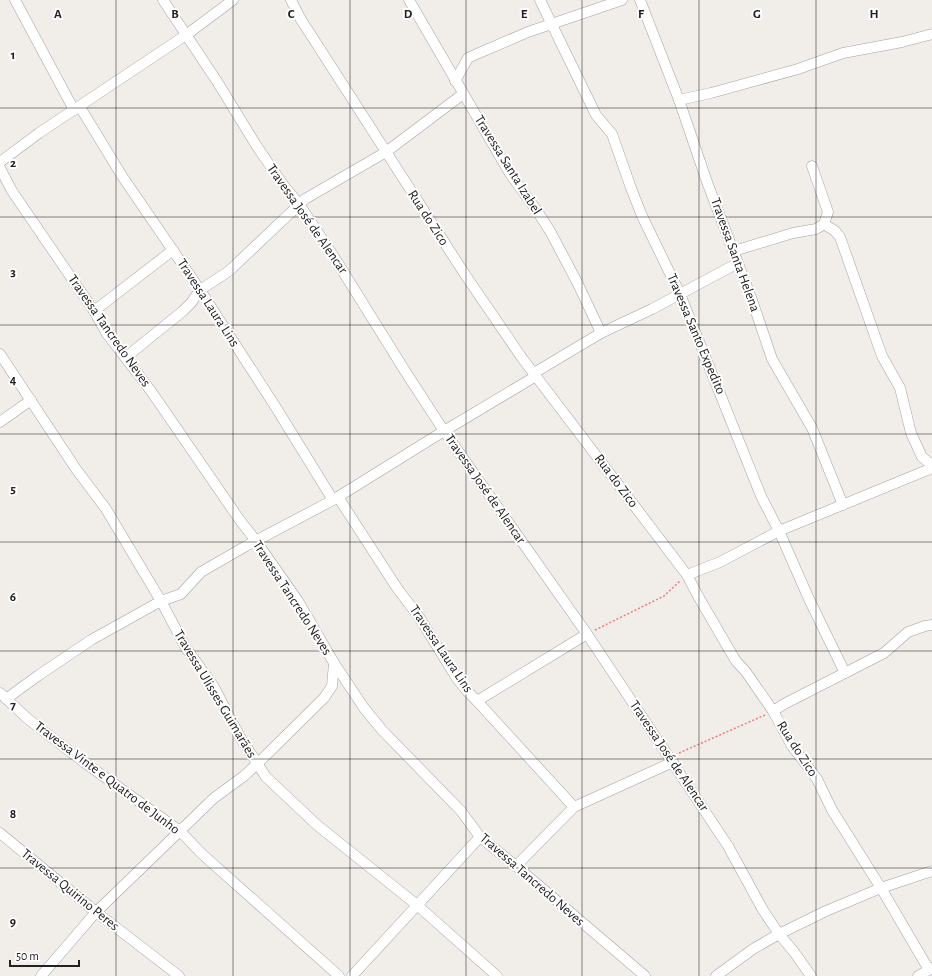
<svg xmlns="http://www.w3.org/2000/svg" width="932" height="976" font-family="'Alegreya Sans',sans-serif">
<rect width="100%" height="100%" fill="#f1ede9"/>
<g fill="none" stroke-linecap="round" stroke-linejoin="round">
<g stroke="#a2a2a2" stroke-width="11">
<g id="street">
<path d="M15,0L74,110"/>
<path d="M163,0L218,83L256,145L284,186L299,204L334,257L405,371L444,431L587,634L728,846L763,910L779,934L794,952L811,976"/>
<path d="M291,0L300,18L464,273L522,358L687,575L698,596L730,651L736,661L746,672L773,711L792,746L817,779L832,810L881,888L929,970"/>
<path d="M409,0L509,172L537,211L550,231L578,284L601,333"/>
<path d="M540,0L596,115L612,134L631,188L642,216L680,294L761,496L779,531L809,599L845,673"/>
<path d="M640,0L679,100L707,182L752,300L772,359L812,428L843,505"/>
<path d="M455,81L468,58L479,53L528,32L622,0"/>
<path d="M679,100L711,93L798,69L843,53L902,42L932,34"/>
<path d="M80,107L122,176L200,290L275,406L333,500"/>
<path d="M0,162L39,133L186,35L233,0"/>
<path d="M812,166L828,212L824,224L835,231L840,237L882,356L900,388L911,433L922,457L932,465"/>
<path d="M0,168L12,191L94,311L107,334L151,391L239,519L256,541L298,601L334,663L364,708L382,730L461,811L480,837L516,866L645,976"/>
<path d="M734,251L793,233L816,229L824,224"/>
<path d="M94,311L173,250"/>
<path d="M0,354L76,469L106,509L161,601L186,648L214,687L240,737L266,777L317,825L417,905L497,976"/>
<path d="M126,357L183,311L191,303L200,290L229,271L305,199L386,152L463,94"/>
<path d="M534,373L601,333L652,309L738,263"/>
<path d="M0,422L31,400"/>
<path d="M338,497L397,588L419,617L458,680L467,691L477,701L574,807"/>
<path d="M687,575L720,562L779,531L932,468"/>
<path d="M0,693L28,719L85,763L180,831L202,854L339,976"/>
<path d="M6,699L39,675L91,640L161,601L181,594L201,572L246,546L333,500L444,431L536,376"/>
<path d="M477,701L587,634"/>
<path d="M773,711L786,703L884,653L908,632L925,626L932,625"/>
<path d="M0,833L96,912L179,976"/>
<path d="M516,866L574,807L673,762"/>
<path d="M41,976L96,912L214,798L244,776L257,764L324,698L332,686L334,663"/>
<path d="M352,976L480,837"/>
<path d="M716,976L753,949L779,934L826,911L881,888L932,871"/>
<path d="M918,976L932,968"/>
</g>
</g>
<g stroke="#f27a78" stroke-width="1.5" stroke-dasharray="2 2" stroke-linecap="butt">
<path d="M595,630L664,596L680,581"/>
<path d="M679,753L765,715"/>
</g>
<use href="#street" stroke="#fff" stroke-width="10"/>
</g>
<path fill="none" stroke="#212121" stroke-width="1" stroke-opacity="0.55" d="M116,0V976M233,0V976M350,0V976M466,0V976M582,0V976M699,0V976M816,0V976M0,108H932M0,217H932M0,325H932M0,434H932M0,542H932M0,651H932M0,759H932M0,868H932"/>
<g text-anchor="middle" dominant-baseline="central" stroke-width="4" stroke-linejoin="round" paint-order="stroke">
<g font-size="14" fill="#212121" stroke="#fff">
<text transform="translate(508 165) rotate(58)">Travessa Santa Izabel</text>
<text transform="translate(428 218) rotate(57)">Rua do Zico</text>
<text transform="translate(307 219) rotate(55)">Travessa José de Alencar</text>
<text transform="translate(735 255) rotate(70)">Travessa Santa Helena</text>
<text transform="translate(208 303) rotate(57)">Travessa Laura Lins</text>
<text transform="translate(109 331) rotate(55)">Travessa Tancredo Neves</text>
<text transform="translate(696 334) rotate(67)">Travessa Santo Expedito</text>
<text transform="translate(616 481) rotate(53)">Rua do Zico</text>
<text transform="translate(485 489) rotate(55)">Travessa José de Alencar</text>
<text transform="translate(292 598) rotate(57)">Travessa Tancredo Neves</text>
<text transform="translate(441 649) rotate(56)">Travessa Laura Lins</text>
<text transform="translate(215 694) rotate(59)">Travessa Ulisses Guimarães</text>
<text transform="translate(797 749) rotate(57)">Rua do Zico</text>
<text transform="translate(669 756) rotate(56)">Travessa José de Alencar</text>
<text transform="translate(107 778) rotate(37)">Travessa Vinte e Quatro de Junho</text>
<text transform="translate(532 880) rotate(41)">Travessa Tancredo Neves</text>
<text transform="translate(70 890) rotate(39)">Travessa Quirino Peres</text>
</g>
</g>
<g font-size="13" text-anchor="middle" font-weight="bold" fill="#212121" stroke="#fff" stroke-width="4" stroke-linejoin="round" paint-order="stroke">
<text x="58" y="18">A</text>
<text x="175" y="18">B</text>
<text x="291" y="18">C</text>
<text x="408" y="18">D</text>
<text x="524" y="18">E</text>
<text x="641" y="18">F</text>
<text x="757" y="18">G</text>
<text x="874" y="18">H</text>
<text x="13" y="59">1</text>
<text x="13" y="167">2</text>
<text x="13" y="276">3</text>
<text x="13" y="384">4</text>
<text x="13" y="493">5</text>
<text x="13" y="601">6</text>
<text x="13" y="709">7</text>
<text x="13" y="818">8</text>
<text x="13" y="926">9</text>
</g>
<path d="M10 960v6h69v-6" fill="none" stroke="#212121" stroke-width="2"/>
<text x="16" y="960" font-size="12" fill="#212121" stroke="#ffffff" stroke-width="3" paint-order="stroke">50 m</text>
</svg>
